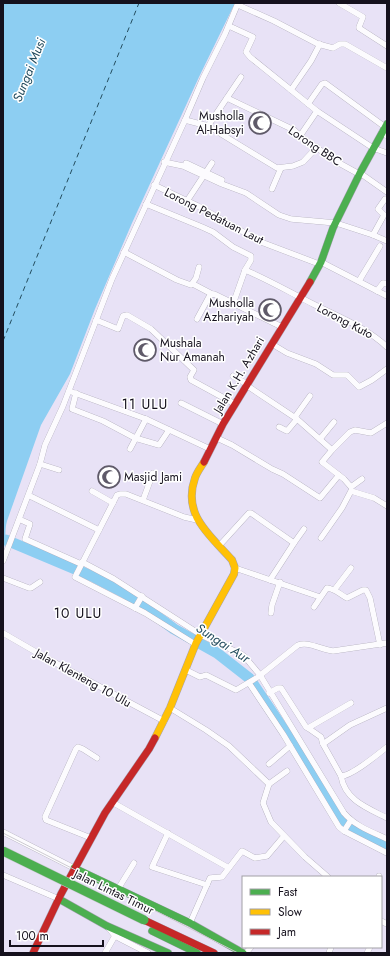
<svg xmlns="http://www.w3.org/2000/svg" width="390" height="956" font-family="Jost,sans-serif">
<rect width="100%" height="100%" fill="#e8e2f6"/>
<path fill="#8dcef2" d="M3,3H235L199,77L132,223L95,309L70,374L41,425L7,521C4,531 7,541 3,551Z"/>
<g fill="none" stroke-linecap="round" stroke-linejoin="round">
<path stroke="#8dcef2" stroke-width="11" d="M6,540L94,577L125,593L174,629L217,653L249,678L318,781L344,826L357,833L387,847"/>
<path stroke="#244d5f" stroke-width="1" stroke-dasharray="5 4" stroke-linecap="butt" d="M3,341L139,3"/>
<g stroke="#a6a2b1" stroke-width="6">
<g id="street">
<path d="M339,3L363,17L359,27V28L387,46"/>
<path d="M238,5L274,21L318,44L333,48L340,44H345L387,68"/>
<path d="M229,26L253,37L246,52L250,57L317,111L373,148L387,153"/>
<path d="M241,77L208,126L277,168L293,166L303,162L317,147"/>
<path d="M291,90L311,61L320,44"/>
<path d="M227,98L294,130L304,139L339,163L359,174"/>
<path d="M308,104L322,84L325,83L385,127"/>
<path d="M185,120L203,78L225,34L238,3"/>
<path d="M382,132L387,136"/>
<path d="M300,136L317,111"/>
<path d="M164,162L183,166L222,184L246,193L279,215L291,219L336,223L373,235L384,215L378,209L385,199H387"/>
<path d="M186,163L222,180"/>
<path d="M360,173L387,192"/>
<path d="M154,185L198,206L261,242L319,264"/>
<path d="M272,189L281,168"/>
<path d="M187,201L212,163"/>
<path d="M146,204L202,227L213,232L233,247L251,256V260L245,270C269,280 291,293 315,305C339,317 367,328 387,347"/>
<path d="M373,235L387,241"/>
<path d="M124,252L177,280L191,285L196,278L199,267"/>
<path d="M321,262L387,296"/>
<path d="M359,281L380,246"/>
<path d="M193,284L212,294"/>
<path d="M377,291L383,283L387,284"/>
<path d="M233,304L245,270"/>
<path d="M197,319L210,295L214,294L282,327"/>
<path d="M96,320L118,329L123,316L127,315L151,329L194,370L190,377L191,380L235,404"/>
<path d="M272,344L287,353L316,364L333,375H347L359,387L372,380L387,369"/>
<path d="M233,376L247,384"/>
<path d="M246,385L297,419L332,450"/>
<path d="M69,391L146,419L210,449"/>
<path d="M76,393L72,409L103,421L135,438L159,445L169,430"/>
<path d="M181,403L223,424"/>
<path d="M295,417L310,396"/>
<path d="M279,427L287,431L297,419"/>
<path d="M217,438L232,445L272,469L283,474L320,498L339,475"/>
<path d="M320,439L334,422"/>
<path d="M130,449L146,419"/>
<path d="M40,464L59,470"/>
<path d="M362,479L351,487L344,479L322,462L332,450L350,432L355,430L371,433L387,423"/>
<path d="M92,491L113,503"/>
<path d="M30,496L99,530"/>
<path d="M143,500L153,473"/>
<path d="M21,520L30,524L25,539L81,564"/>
<path d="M321,538L342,508L351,491L374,498L387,506"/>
<path d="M219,546L249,513H251L294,543L304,529"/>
<path d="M3,561L40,464L45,445L63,406L112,279L185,120L208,126"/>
<path d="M82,562L114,579L201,635L241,654L245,657L260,675L344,813C355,826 372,832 387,839"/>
<path d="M235,568L320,597"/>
<path d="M3,578L29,588H31L40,582"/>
<path d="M270,580L294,543"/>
<path d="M335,589L351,568"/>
<path d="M314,607L327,588C336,589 339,594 347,598L363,590H366L370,598L380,645"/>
<path d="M135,608L142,596"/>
<path d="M271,613L272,605L280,582"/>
<path d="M3,633L48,659L164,721"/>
<path d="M195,644L145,613L75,577L117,495L120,494H126L184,517L197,520"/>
<path d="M186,670L200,677L206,675L236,690L258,677L298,645C309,641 321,650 333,651L387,643"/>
<path d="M249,683L283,734L339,827L344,831L387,853"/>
<path d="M269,693L278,688H281L306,727L308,728L351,703"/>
<path d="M170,708L206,730L229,746L269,784L263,803L271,822L305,857L328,877"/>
<path d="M308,728L321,737L323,744L341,776C352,776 378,754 387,747"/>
<path d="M323,744L350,725L387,708"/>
<path d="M269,764L290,746"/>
<path d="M341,776C345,800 367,808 387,818"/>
<path d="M269,784L287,771"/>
<path d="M112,802L229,868"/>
<path d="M344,831L351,820"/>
<path d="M3,832L74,868"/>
<path d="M168,833L152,867L207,885"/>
<path d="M91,838L46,820L45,817L76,749L78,747L83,749L97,758"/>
<path d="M3,875L59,899"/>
<path d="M379,877V876"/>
<path d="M118,889L134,863"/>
<path d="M381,921L387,924"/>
<path d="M190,923L210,878L222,877L242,851L255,858L267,856L284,836"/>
<path d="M107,926L115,936L148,953"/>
<path d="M105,953L116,934"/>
<path d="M246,953L251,947"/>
<path d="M329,953L331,947"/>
<path d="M367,953L370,947"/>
</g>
</g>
<g stroke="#a6a2b1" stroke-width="8">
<g id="fast">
<path d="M310,282L321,262L333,228L360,173L387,124"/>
<path d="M74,868L190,923L243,953"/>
<path d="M59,899L107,926L168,953"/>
<path d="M152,931L197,953"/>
</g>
</g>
<g stroke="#a6a2b1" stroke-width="8">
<path id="slow" d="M155,738L170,708L196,643L234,574L235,568L232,560C210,535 182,515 195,478C197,472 201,467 204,462"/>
</g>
<g stroke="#a6a2b1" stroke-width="8">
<g id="jam">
<path d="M204,462L223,424L310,282"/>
<path d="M144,920L214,953"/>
<path d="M33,953L61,894L105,813L149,749L155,738"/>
</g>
</g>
<use href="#street" stroke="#fcfbfe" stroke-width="5.5"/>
<use href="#fast" stroke="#4caf50" stroke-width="7"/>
<use href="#slow" stroke="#ffc107" stroke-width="7"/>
<use href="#jam" stroke="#c62828" stroke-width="7"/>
<path stroke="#cdcbd1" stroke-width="1" d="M3,833L238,953"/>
<g stroke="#c8c5cf" stroke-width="10" stroke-linecap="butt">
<path id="fast-bridge" d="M3,851L144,920"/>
</g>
<use href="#fast-bridge" stroke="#4caf50" stroke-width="9"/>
</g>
<defs>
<g id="mosque-ring" transform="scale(1.15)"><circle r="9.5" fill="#fff" stroke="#5f5a69" stroke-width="1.5"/><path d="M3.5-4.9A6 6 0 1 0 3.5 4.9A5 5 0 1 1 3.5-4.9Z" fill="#5f5a69"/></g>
</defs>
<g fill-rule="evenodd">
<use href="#mosque-ring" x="260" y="123"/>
<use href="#mosque-ring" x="270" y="310"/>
<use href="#mosque-ring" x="145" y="350"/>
<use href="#mosque-ring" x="109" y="477"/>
</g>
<g text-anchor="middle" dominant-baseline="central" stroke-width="3" stroke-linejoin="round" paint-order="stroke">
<g font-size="12" fill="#15111d" stroke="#fff" text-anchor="end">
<text x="244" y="116">Musholla<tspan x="244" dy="14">Al-Habsyi</tspan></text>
<text x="254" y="303">Musholla<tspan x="254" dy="14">Azhariyah</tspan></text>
<text x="160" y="343" text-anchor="start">Mushala<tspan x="160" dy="14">Nur Amanah</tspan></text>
<text x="124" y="477" text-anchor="start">Masjid Jami</text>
</g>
<g font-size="12" fill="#15111d" stroke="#fff">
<text transform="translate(315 146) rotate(34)">Lorong BBC</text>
<text transform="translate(214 216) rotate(27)">Lorong Pedatuan Laut</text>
<text transform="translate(345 321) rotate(28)">Lorong Kuto</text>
<text transform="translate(239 375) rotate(-59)">Jalan K.H. Azhari</text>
<text transform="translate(83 678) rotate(29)">Jalan Klenteng 10 Ulu</text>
<text transform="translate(114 892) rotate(26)">Jalan Lintas Timur</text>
</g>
<g font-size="13" font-style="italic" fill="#244d5f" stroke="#fff">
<text transform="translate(29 70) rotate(-68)">Sungai Musi</text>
<text transform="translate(223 643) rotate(33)">Sungai Aur</text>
</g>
<g font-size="14" letter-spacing="1" fill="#15111d" stroke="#fff">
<text x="145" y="404">11 ULU</text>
<text x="78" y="613">10 ULU</text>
</g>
</g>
<rect width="390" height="956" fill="none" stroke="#15111d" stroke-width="8"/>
<rect x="242" y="876" width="140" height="72" fill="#ffffff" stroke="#a1a0a5"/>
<rect x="250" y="889" width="20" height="6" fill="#4caf50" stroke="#a1a0a5"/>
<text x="278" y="896" font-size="12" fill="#15111d">Fast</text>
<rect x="250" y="909" width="20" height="6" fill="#ffc107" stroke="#a1a0a5"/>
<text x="278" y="916" font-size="12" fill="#15111d">Slow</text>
<rect x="250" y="929" width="20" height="6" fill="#c62828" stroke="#a1a0a5"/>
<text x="278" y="936" font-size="12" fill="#15111d">Jam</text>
<path d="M10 940v6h93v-6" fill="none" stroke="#15111d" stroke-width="2"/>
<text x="16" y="940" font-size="12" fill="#15111d" stroke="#ffffff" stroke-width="3" paint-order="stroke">100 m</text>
</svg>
